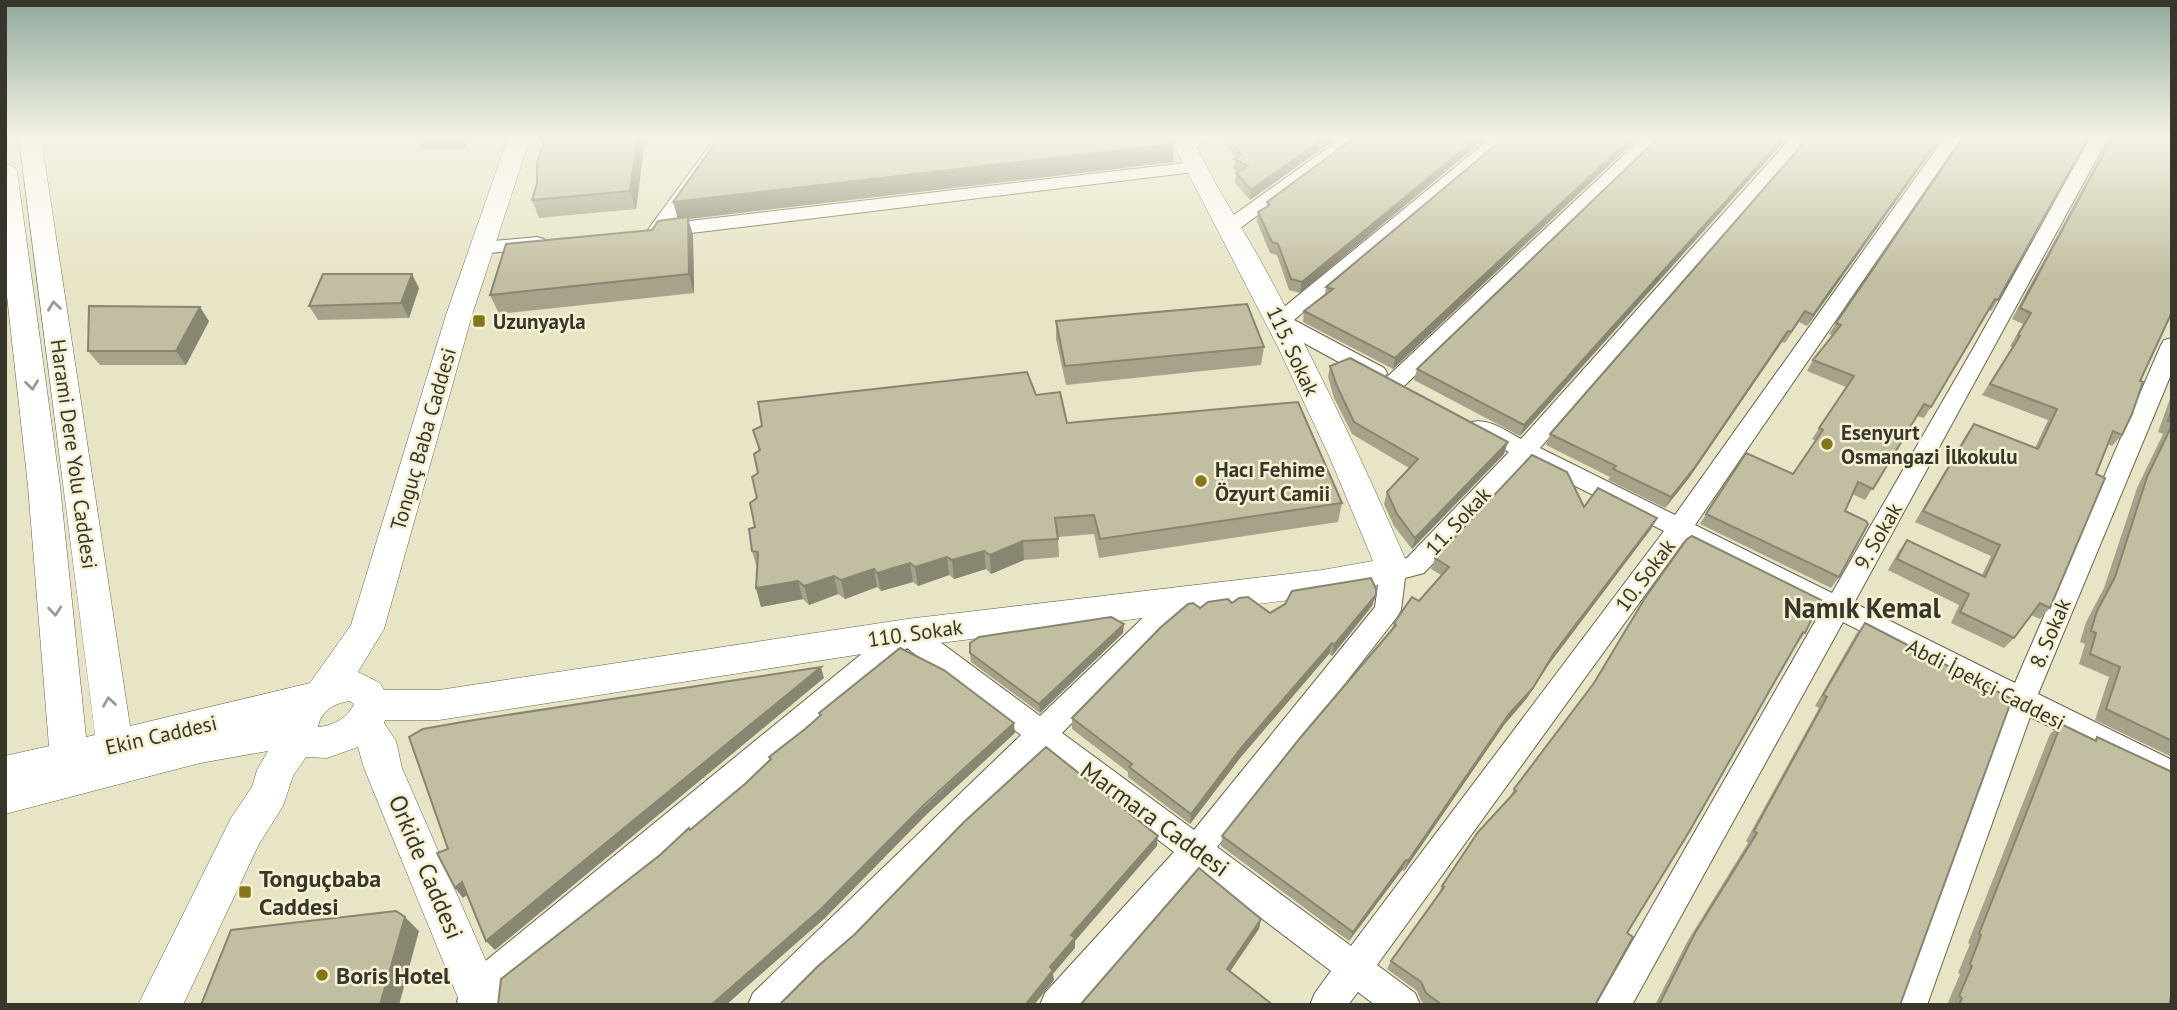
<svg xmlns="http://www.w3.org/2000/svg" width="2177" height="1010" font-family="'PT Sans',sans-serif">
<rect width="100%" height="100%" fill="#e8e4c6"/>
<g fill="none" stroke-linecap="round" stroke-linejoin="round">
<g stroke="#69654a" stroke-width="2">
<g id="minor">
<path d="M715,138H732L673,223L1194,162L1203,167L1194,172L658,237L650,235L647,231Z"/>
<path d="M1188,138H1208L1191,152H1179L1176,148Z"/>
<path d="M1342,138H1362L1235,232H1221L1218,228L1221,224Z"/>
<path d="M1491,138H1510L1294,320L1384,368L1387,373L1384,378L1376,380L1368,378L1273,326L1270,321L1273,316Z"/>
<path d="M1642,138H1661L1402,388L1394,390L1386,388L1383,383L1386,378Z"/>
<path d="M1791,138H1809L1540,448L1675,515L1944,138H1961L1695,525L1832,593L1974,347L2090,138H2108L1854,603L2015,683L2161,345L2164,340L2172,338V372L2038,694L2172,760V788L2030,717L1927,1005H1893L2006,705L1843,622L1632,1005H1596L1821,611L1684,541L1377,965L1415,993L1420,1005H1375L1358,992L1348,1005H1310L1315,993L1331,971L1198,870L1080,1005H1040L1045,993L1174,852L1043,752L789,1005H748L753,993L1021,735L907,648L491,1000L489,1005H459L457,1001L466,977L897,625L907,622L917,625L1040,716L1168,594L1177,591L1186,594L1190,601L1186,608L1062,733L1194,830L1375,607L1380,570L1384,563L1407,558L1509,452L1472,434L1468,428L1472,422C1489,418 1506,431 1521,439ZM1528,462L1664,531L1351,946L1217,847L1397,617L1401,610L1405,578L1424,573Z"/>
<path d="M537,237L544,239L547,243L544,247L482,254L472,248L482,242Z"/>
</g>
</g>
<g stroke="#69654a" stroke-width="1">
<path id="tertiary" d="M19,138H41L130,726L310,683L351,625L446,315L508,138H530L472,315L384,629L358,672L380,683L384,690H439L907,619L1322,570L1373,561L1330,458L1278,347L1170,138H1192C1215,187 1245,231 1270,278C1321,373 1367,470 1410,570L1405,579L1322,596L907,647L439,720H385L384,723L396,741L402,768L505,1005H461L364,768L358,747L327,758L306,757L293,776L283,806L259,844L183,1005H138L231,818L252,787L257,770L268,751L200,763L5,814V756L49,746L28,486L5,278V164L13,166L17,171L60,486L86,737L95,735ZM350,701L354,704C348,718 332,726 318,727C321,710 335,703 350,701Z"/>
</g>
<use href="#minor" fill="#fff" fill-rule="evenodd"/>
<use href="#tertiary" fill="#fff" fill-rule="evenodd"/>
</g>
<g fill="#a7a38a">
<path d="M296,138H384L382,141Z"/>
<path d="M417,138H469L465,149H421Z"/>
<path d="M545,138H665L645,140L636,209L539,218L532,200L537,183Z"/>
<path d="M1222,138H1337L1250,200L1235,183L1236,173L1238,172L1233,169L1235,158Z"/>
<path d="M1354,138H1486L1300,293L1289,290L1277,255L1270,253L1257,222L1258,212L1266,207L1267,202Z"/>
<path d="M1504,138H1638L1393,369L1303,322L1304,311L1325,295L1326,287Z"/>
<path d="M1658,138H1787L1520,436L1414,380L1417,369Z"/>
<path d="M1941,138L1807,326L1799,322L1785,343L1782,342L1689,478L1665,508L1608,480L1610,477L1546,445L1550,434Z"/>
<path d="M1963,138L1998,300L1991,311L1988,310L1931,407L1924,418L1917,416L1865,500L1852,494L1845,511L1839,577L1831,588L1700,524L1706,514L1793,474L1816,441L1812,439L1846,387L1807,371L1813,360L1833,336L1829,334L1836,323Z"/>
<path d="M2110,138H2172L2140,381L2122,435L2112,446L2108,444L2096,474L2050,608L2040,619L2031,615L2014,638L2004,648L1951,623L1959,605L1888,570L1899,551L1907,540L1982,575L1991,556L1915,522L1966,435L1974,424L2035,448L2048,420L1982,395L2012,347L2010,346L2023,324L2012,319Z"/>
<path d="M1174,144L1173,162L688,219L693,235L694,293L499,314L490,295L678,218Z"/>
<path d="M419,288L409,318L318,320L309,306Z"/>
<path d="M209,321L186,365H100L88,351Z"/>
<path d="M1056,321L1264,347L1261,365L1066,385L1056,339Z"/>
<path d="M1330,366L1504,454L1412,549L1394,526L1384,504L1387,492L1409,468L1352,434L1334,398L1328,377Z"/>
<path d="M2172,393V757L2095,720L2109,677L2079,664L2085,644L2080,642L2086,622L2104,588L2137,488L2163,434L2158,432Z"/>
<path d="M1036,395L1067,423L1342,503L1338,522L1099,558L1094,534L1058,537L1059,557L1024,560L991,574L986,569L954,579L949,575L918,586L913,582L881,591L877,587L845,599L838,594L809,605L803,599L761,607L756,588L757,568L752,551L755,527L759,451L753,430Z"/>
<path d="M1584,507L1651,529L1549,664L1527,698L1504,725L1404,871L1402,870L1349,941L1221,846L1222,836L1391,631L1394,623L1419,601L1441,575L1431,569L1435,558Z"/>
<path d="M1376,595L1372,606L1332,656L1329,654L1240,758L1190,824L1128,777V772L1072,729V718L1200,608L1232,603L1270,613Z"/>
<path d="M1645,598L1805,633L1797,644L1796,643L1627,933L1595,1005H1426L1421,1001L1417,991L1387,969L1391,961L1438,895L1442,886L1510,797L1514,789L1594,683Z"/>
<path d="M1865,623L1900,1005H1655L1687,942L1748,843L1746,841L1819,708L1815,706L1856,634Z"/>
<path d="M1123,633L1040,713L971,662L970,653Z"/>
<path d="M2061,724L2094,740L2097,737L2169,1005H1947L1960,974L1958,973L1970,944L1968,943L2050,734Z"/>
</g>
<g fill="#888571">
<path d="M460,138H469L465,149Z"/>
<path d="M638,138H645V140L636,209L630,191Z"/>
<path d="M1324,138H1337L1250,200L1251,190Z"/>
<path d="M1477,138H1486L1300,293L1302,282Z"/>
<path d="M1631,138H1638L1393,369L1395,358Z"/>
<path d="M1783,138H1787L1520,436L1524,425Z"/>
<path d="M1939,138H1941L1807,326L1813,315Z"/>
<path d="M1174,144L1173,162L688,219L693,235L694,293L689,274L678,220L673,202Z"/>
<path d="M412,274L419,288L409,318L401,303Z"/>
<path d="M200,307L209,321L186,365L176,351Z"/>
<path d="M1788,331L1782,342L1689,478L1665,508L1671,497Z"/>
<path d="M1508,442L1504,454L1412,549L1415,538Z"/>
<path d="M1657,518L1651,529L1549,664L1527,698L1504,725L1404,871L1408,861L1509,714Z"/>
<path d="M1023,541L1024,560L991,574L990,555Z"/>
<path d="M984,551L986,569L954,579L952,560Z"/>
<path d="M947,557L949,575L918,586L915,567Z"/>
<path d="M910,563L913,582L881,591L877,573Z"/>
<path d="M874,569L877,587L845,599L841,580Z"/>
<path d="M834,576L838,594L809,605L804,586Z"/>
<path d="M798,581L803,599L761,607L756,588Z"/>
<path d="M1376,595L1372,606L1332,656L1334,645Z"/>
<path d="M1124,624L1123,633L1040,713L1039,704Z"/>
<path d="M1332,643L1329,654L1240,758L1190,824L1191,814L1242,747Z"/>
<path d="M821,667L824,678L495,950L486,941Z"/>
<path d="M1014,723L1015,733L927,814L825,918L726,1005H711Z"/>
<path d="M1158,836L1157,846L1075,941V948L1053,974L1054,980L1034,1005H1025L1071,935Z"/>
<path d="M1406,860L1402,870L1349,941L1353,932Z"/>
<path d="M462,882L471,892L463,898L455,888Z"/>
<path d="M405,917L419,931L399,1005H380Z"/>
<path d="M1261,919L1259,929L1225,979L1227,969Z"/>
</g>
<g fill="#c2bea1" stroke="#888571" stroke-width="2">
<path d="M545,138H638L630,191L532,200L537,183V163Z"/>
<path d="M719,138H1172L1174,144L673,202Z"/>
<path d="M1230,138H1324L1251,190L1236,173L1248,166L1234,159L1241,155Z"/>
<path d="M1354,138H1477L1302,282L1291,279L1278,244L1272,242L1258,212L1270,205L1267,202Z"/>
<path d="M1504,138H1631L1395,358L1304,311L1333,289L1326,287Z"/>
<path d="M1658,138H1783L1524,425L1417,369Z"/>
<path d="M1808,138H1939L1813,315L1805,311L1791,332L1788,331L1695,467L1671,497L1613,469L1616,466L1550,434Z"/>
<path d="M1963,138H2088L1998,300L1995,299L1931,407L1924,404L1873,489L1858,482L1845,511L1866,521L1868,524L1839,577L1706,514L1746,453L1793,474L1823,430L1819,428L1854,376L1813,360L1841,325L1836,323Z"/>
<path d="M2112,138H2172V312L2140,381L2143,382L2132,414L2122,435L2113,431L2096,474L2105,478L2050,608L2040,603L2014,638L1960,612L1969,594L1897,559L1907,540L1985,577L2000,545L1923,511L1974,424L2038,449L2057,409L1990,384L2020,336L2018,335L2031,313L2020,308Z"/>
<path d="M688,217L689,274L490,295L506,244L652,230L658,221Z"/>
<path d="M323,274H412L401,303L309,306Z"/>
<path d="M1247,304L1264,347L1065,366L1056,321Z"/>
<path d="M89,306L200,307L176,351H88Z"/>
<path d="M1350,358L1508,442L1415,538L1397,514L1387,492L1418,459L1354,422L1337,386L1330,366Z"/>
<path d="M1027,372L1036,395L1060,392L1067,423L1298,402L1342,503L1100,539L1094,515L1055,518L1058,539L1023,541L990,555L984,551L952,560L947,557L915,567L910,563L877,573L874,569L841,580L834,576L804,586L798,581L756,588L758,552L752,551L749,529L755,527L750,503L757,498L752,477L758,473L754,454L760,450L753,430L762,426L758,402Z"/>
<path d="M2172,409V422L2168,421Z"/>
<path d="M2172,425V741L2106,709L2120,667L2090,654L2096,633L2091,631L2097,611L2115,577L2147,477Z"/>
<path d="M1532,455L1567,472L1584,507L1598,488L1657,518L1554,653L1533,688L1509,714L1408,861L1406,860L1353,932L1222,836L1300,738L1396,625L1394,623L1412,597L1419,601L1449,567L1435,558Z"/>
<path d="M1692,536L1821,600L1805,633L1803,632L1689,832L1627,933L1633,937L1595,1005H1442L1426,993L1421,982L1391,961L1444,887L1442,886L1478,832L1516,791L1514,789L1594,683L1645,598L1687,539Z"/>
<path d="M1371,578L1376,589V595L1334,645L1332,643L1242,747L1191,814L1129,767L1132,764L1072,718L1161,627L1188,604L1193,603L1200,608L1208,602L1228,599L1232,603L1239,598L1248,597L1270,613L1285,604L1292,591Z"/>
<path d="M1111,617L1124,624L1039,704L970,653V643L979,637Z"/>
<path d="M1865,623L2012,699L1900,1005H1659L1695,933L1757,833L1754,831L1827,697L1823,695Z"/>
<path d="M900,648L944,670L1014,723L925,804L821,909L711,1005H498L501,979L660,855L689,828L690,830L746,783L771,759L769,757L805,729L821,715L819,713Z"/>
<path d="M821,667L486,941L462,882L455,888L437,853L448,849L409,737L423,729L468,721Z"/>
<path d="M2061,724L2096,741L2097,737L2172,772V993L2169,1005H1959L1962,998L1959,996L1972,966L1970,964L1981,935L1979,934Z"/>
<path d="M1046,747L1158,836L1071,935L1075,938L1050,967L1053,970L1025,1005H779L817,967L855,934L964,822Z"/>
<path d="M1199,868L1261,919L1227,969L1273,1005H1080Z"/>
<path d="M396,911L405,917L380,1005H201L231,930Z"/>
</g>
<defs><path id="oneway-chevron" d="M-2-3.5L2.5 0L-2 3.5" fill="none" stroke-width="1.6" stroke-linecap="round" stroke-linejoin="round" transform="scale(1.75)"/></defs>
<g stroke="#9c9a94">
<use href="#oneway-chevron" transform="translate(54 306) rotate(-98)"/>
<use href="#oneway-chevron" transform="translate(32 385) rotate(83)"/>
<use href="#oneway-chevron" transform="translate(55 611) rotate(85)"/>
<use href="#oneway-chevron" transform="translate(109 702) rotate(-98)"/>
</g>
<linearGradient id="sky" x2="0" y2="1"><stop stop-color="#8fa99c"/><stop offset="0.49" stop-color="#f5f3e5"/><stop offset="1" stop-color="#f5f3e5" stop-opacity="0"/></linearGradient>
<rect width="2177" height="280" fill="url(#sky)"/>
<g fill="#84761a" stroke="#f6f1d3" stroke-width="2.5">
<rect x="472" y="314" width="14" height="14" rx="3.5"/>
<circle cx="1827" cy="444" r="7"/>
<circle cx="1201" cy="481" r="7"/>
<rect x="238" y="885" width="14" height="14" rx="3.5"/>
<circle cx="322" cy="975" r="7"/>
</g>
<g text-anchor="middle" dominant-baseline="central" stroke-width="5" stroke-linejoin="round" paint-order="stroke">
<g font-size="21" font-weight="bold" fill="#38362a" stroke="#f6f1d3" text-anchor="start">
<text x="493" y="321">Uzunyayla</text>
<text x="1841" y="432">Esenyurt<tspan x="1841" dy="24">Osmangazi İlkokulu</tspan></text>
<text x="1215" y="469">Hacı Fehime<tspan x="1215" dy="24">Özyurt Camii</tspan></text>
</g>
<g font-size="21" fill="#38362a" stroke="#f6f1d3">
<text transform="translate(1293 351) rotate(65)">115. Sokak</text>
<text transform="translate(423 439) rotate(-74)">Tonguç Baba Caddesi</text>
<text transform="translate(74 454) rotate(82)">Harami Dere Yolu Caddesi</text>
<text transform="translate(1458 521) rotate(-47)">11. Sokak</text>
<text transform="translate(1878 536) rotate(-60)">9. Sokak</text>
<text transform="translate(1645 575) rotate(-53)">10. Sokak</text>
<text transform="translate(915 633) rotate(-8)">110. Sokak</text>
<text transform="translate(2050 633) rotate(-67)">8. Sokak</text>
<text transform="translate(1986 684) rotate(27)">Abdi İpekçi Caddesi</text>
<text transform="translate(161 735) rotate(-13)">Ekin Caddesi</text>
</g>
<g font-size="24" fill="#38362a" stroke="#f6f1d3">
<text transform="translate(1155 819) rotate(36)">Marmara Caddesi</text>
<text transform="translate(426 867) rotate(67)">Orkide Caddesi</text>
</g>
<g font-size="24" font-weight="bold" fill="#38362a" stroke="#f6f1d3" text-anchor="start">
<text x="259" y="878">Tonguçbaba<tspan x="259" dy="28">Caddesi</tspan></text>
<text x="336" y="975">Boris Hotel</text>
</g>
<g font-size="28" font-weight="bold" fill="#38362a" stroke="#f6f1d3">
<text x="1862" y="607">Namık Kemal</text>
</g>
</g>
<rect width="2177" height="1010" fill="none" stroke="#38362a" stroke-width="14"/>
</svg>
